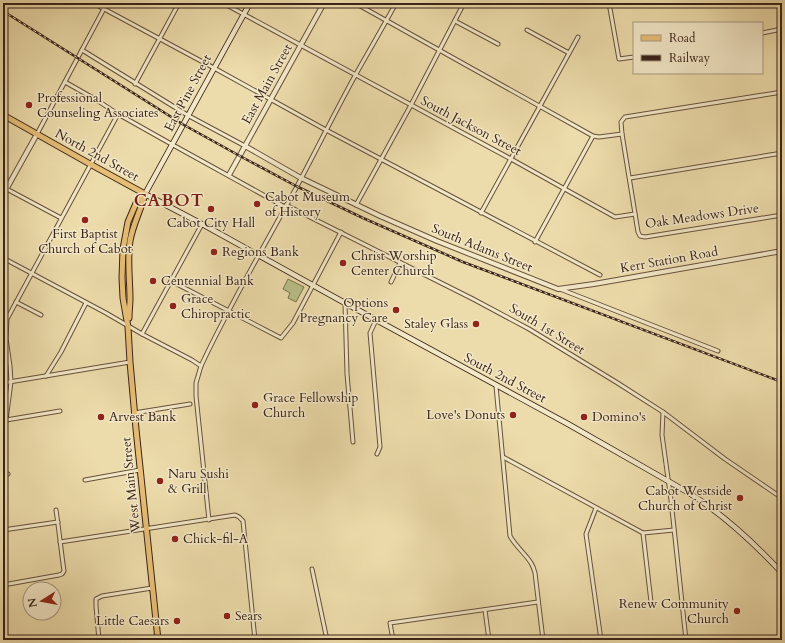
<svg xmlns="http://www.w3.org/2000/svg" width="785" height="643" font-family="Cardo,serif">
<rect width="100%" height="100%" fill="#eddcab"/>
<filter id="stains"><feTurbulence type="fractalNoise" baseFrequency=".005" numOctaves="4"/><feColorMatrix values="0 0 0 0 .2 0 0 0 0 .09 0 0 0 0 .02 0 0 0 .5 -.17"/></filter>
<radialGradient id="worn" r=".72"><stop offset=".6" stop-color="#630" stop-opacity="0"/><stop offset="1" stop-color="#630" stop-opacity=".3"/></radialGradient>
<path fill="#b8c089" stroke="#797250" d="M288,279L304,287L296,302L288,298L290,293L283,289Z"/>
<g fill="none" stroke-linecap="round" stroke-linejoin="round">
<g stroke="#67513d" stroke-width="5">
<g id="minor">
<path d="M93,3L214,68L326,130L600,275"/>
<path d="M223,3L511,159L615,217L635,214"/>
<path d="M355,3L593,136L599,137L622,134"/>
<path d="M609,3L619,59L634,57"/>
<path d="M781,3L782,8"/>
<path d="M455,21L498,44"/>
<path d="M527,30L569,53"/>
<path d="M762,33L782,29"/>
<path d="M82,50L189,116L245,146"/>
<path d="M65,82L95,99L118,114L173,145L285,207"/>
<path d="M135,84L179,3"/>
<path d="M782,92L625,117L621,122L622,134L638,232L640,236L645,237L782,215"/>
<path d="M37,134L107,3"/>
<path d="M630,178L782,153"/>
<path d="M3,187L61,218"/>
<path d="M286,205L473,299L529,329L616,382L663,412L725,459L782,498"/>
<path d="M356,205L411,105L464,3"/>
<path d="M481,213L578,37"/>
<path d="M535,242L593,136"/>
<path d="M3,258L106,313L142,334L192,360L201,366C229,306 263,248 295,190C316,151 335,112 356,74C369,51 383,27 396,3"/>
<path d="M171,281L281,338L293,323L341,232"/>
<path d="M391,282L400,263"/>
<path d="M560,289L718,351"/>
<path d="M16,302L41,315"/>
<path d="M345,303L347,374L353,442"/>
<path d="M376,320L370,333L380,447L377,454"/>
<path d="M142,334L202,224"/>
<path d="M201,366L196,383V396L209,520"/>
<path d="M46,376L61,352L86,303"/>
<path d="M3,383L130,362"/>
<path d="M496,386L510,536C516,547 525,553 531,563C533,566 534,569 535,573L543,640"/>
<path d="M663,412L662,435L671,500L686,640"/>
<path d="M134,413L190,404"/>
<path d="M6,420L60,411"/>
<path d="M3,436L6,420L11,382L10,366L6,338L7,319L118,114"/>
<path d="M503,457L643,533L674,530"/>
<path d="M3,475L8,474"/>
<path d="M85,480L140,470"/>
<path d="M596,508L586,534L601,640"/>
<path d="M3,530L58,522"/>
<path d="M643,533L651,602"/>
<path d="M60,542L235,515L239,517L243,521L255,640"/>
<path d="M312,569L327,640"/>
<path d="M3,585L59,575L62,574L64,571C61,550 59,530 56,510"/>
<path d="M485,610L489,640"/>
<path d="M99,640L96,606V599L102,596L152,588"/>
<path d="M393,640L390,623L538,602"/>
</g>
</g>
<g stroke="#67513d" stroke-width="6">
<g id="tertiary">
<path d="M245,146L301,178L380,216L437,241L558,289L594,284L782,251"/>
<path d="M229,175L324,3"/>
<path d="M3,195L37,134"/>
</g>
</g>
<g stroke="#3a2318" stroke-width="6">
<path id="secondary" d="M250,3L145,194L202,224L345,303L568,424L689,493C723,514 754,543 782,573"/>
</g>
<g stroke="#3a2318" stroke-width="7">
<g id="primary">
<path d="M3,115L90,164L145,194"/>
<path d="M145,194L137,201L128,222L123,249L122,278L123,298L128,327L130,362L136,429L158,640"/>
<path d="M129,318C129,311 130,305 130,299C130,280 127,260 130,241C133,224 141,210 145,194"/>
</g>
</g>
<use href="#minor" stroke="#f3e8c8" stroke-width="3"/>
<use href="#tertiary" stroke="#f3e8c8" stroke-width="4"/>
<use href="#secondary" stroke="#f3e8c8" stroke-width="4.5"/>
<use href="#primary" stroke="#e6be76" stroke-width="5"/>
<g stroke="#3a2318" stroke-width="2.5">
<path id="rail" d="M3,11L184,125L240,156L296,186L363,218L463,262L782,382"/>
</g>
<use href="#rail" stroke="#f3e8c8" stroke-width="1" stroke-dasharray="3" stroke-linecap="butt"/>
</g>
<g fill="#8f2418" stroke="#f3e8c8" stroke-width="1.5">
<circle cx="29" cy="105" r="4"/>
<circle cx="257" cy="204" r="4"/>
<circle cx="211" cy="209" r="4"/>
<circle cx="85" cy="220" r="4"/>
<circle cx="214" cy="252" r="4"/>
<circle cx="343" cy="263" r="4"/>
<circle cx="153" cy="281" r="4"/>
<circle cx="173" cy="306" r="4"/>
<circle cx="396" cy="310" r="4"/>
<circle cx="476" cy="324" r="4"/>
<circle cx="255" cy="405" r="4"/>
<circle cx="513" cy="415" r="4"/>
<circle cx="101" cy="417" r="4"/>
<circle cx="584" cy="417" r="4"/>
<circle cx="160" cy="481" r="4"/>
<circle cx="740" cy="498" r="4"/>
<circle cx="175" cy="539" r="4"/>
<circle cx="737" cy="611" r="4"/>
<circle cx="227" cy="616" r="4"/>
<circle cx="177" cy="621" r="4"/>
</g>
<g text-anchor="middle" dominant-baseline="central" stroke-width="3" stroke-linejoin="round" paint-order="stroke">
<g font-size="13" fill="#3a2318" stroke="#f3e8c8">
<text transform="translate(267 84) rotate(-61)">East Main Street</text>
<text transform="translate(188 93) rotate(-62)">East Pine Street</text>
<text transform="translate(471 126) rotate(28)">South Jackson Street</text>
<text transform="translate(97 155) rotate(29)">North 2nd Street</text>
<text transform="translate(702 216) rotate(-8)">Oak Meadows Drive</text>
<text transform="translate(482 248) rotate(22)">South Adams Street</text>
<text transform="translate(669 260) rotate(-10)">Kerr Station Road</text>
<text transform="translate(547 329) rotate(31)">South 1st Street</text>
<text transform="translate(505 378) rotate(28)">South 2nd Street</text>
<text transform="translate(131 485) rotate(-96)">West Main Street</text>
</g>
<g font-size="13" fill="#3a2318" stroke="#f3e8c8" text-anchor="start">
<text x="37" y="98">Professional<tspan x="37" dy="15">Counseling Associates</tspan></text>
<text x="265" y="197">Cabot Museum<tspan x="265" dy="15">of History</tspan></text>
<text x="211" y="223" text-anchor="middle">Cabot City Hall</text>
<text x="85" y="234" text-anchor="middle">First Baptist<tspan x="85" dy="15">Church of Cabot</tspan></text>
<text x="222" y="252">Regions Bank</text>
<text x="351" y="256">Christ Worship<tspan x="351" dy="15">Center Church</tspan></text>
<text x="161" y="281">Centennial Bank</text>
<text x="181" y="299">Grace<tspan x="181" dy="15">Chiropractic</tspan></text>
<text x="388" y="303" text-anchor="end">Options<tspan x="388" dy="15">Pregnancy Care</tspan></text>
<text x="468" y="324" text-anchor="end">Staley Glass</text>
<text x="263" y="398">Grace Fellowship<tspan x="263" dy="15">Church</tspan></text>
<text x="505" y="415" text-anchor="end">Love's Donuts</text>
<text x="109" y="417">Arvest Bank</text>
<text x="592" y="417">Domino's</text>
<text x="168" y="474">Naru Sushi<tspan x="168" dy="15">&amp; Grill</tspan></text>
<text x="732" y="491" text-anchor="end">Cabot Westside<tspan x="732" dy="15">Church of Christ</tspan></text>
<text x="183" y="539">Chick-fil-A</text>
<text x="729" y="604" text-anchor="end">Renew Community<tspan x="729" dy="15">Church</tspan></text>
<text x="235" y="616">Sears</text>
<text x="169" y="621" text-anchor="end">Little Caesars</text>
</g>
<g font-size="17" font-weight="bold" letter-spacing="1" fill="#7a1f14" stroke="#f3e8c8">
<text x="169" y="200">CABOT</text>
</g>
</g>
<rect width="785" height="643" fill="none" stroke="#eddcab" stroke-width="16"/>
<rect x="4" y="4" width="777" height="635" fill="none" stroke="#3a2318" stroke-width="2"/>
<rect x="8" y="8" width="769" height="627" fill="none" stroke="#3a2318"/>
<rect x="633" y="22" width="130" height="52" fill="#f3e8c8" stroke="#a99982"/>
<rect x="641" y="35" width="20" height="6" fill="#e6be76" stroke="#a99982"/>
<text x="669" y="42" font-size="12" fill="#3a2318">Road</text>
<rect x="641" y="55" width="20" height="6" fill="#3a2318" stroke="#a99982"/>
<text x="669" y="62" font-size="12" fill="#3a2318">Railway</text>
<g transform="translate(42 601) rotate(259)"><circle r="19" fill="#f3e8c8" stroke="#a99982"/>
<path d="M0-3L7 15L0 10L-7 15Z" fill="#8f2418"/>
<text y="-6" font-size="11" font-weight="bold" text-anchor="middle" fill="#3a2318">N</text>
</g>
<rect width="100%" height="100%" filter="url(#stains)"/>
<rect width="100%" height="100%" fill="url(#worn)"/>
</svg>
